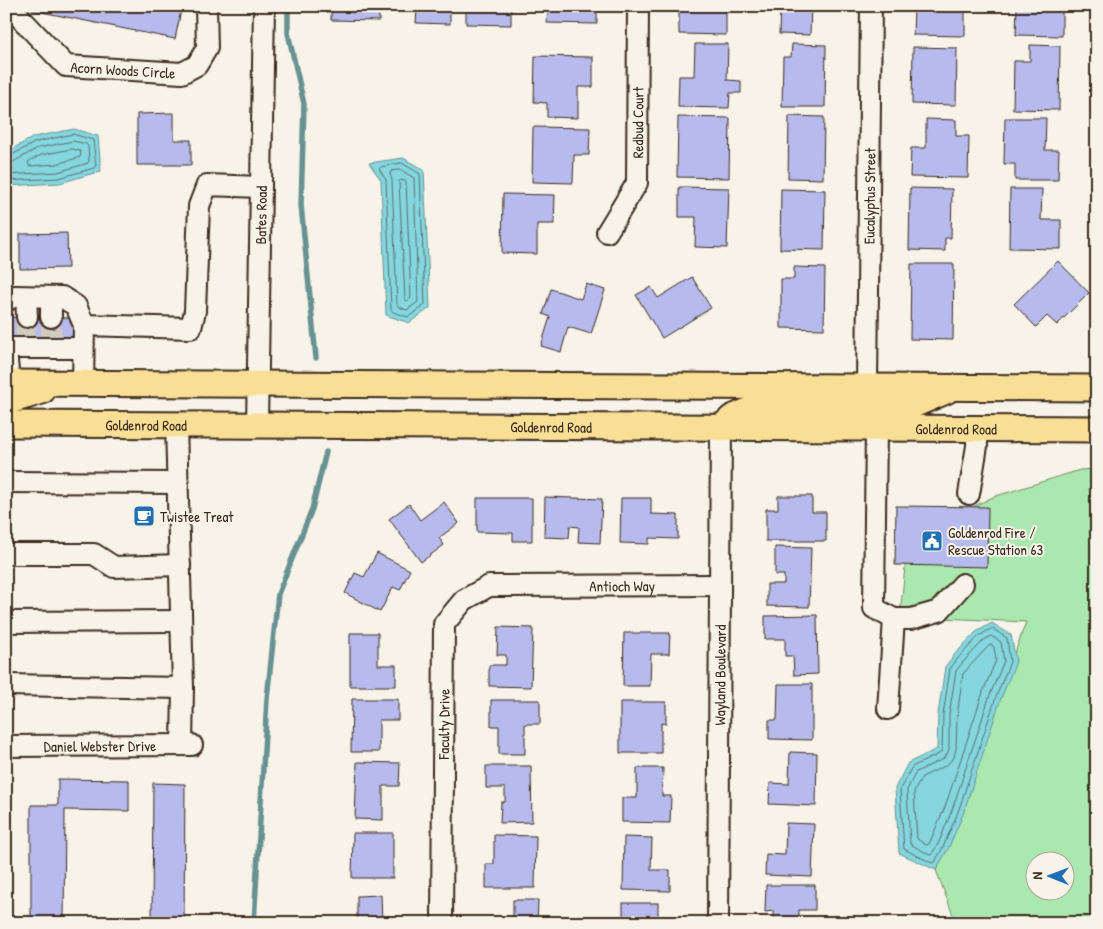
<svg xmlns="http://www.w3.org/2000/svg" width="1103" height="929" font-family="'Patrick Hand',sans-serif">
<rect width="100%" height="100%" fill="#f7f3e8"/>
<filter id="ink" filterUnits="userSpaceOnUse"><feTurbulence type="fractalNoise" baseFrequency=".02" numOctaves="2"/><feDisplacementMap in="SourceGraphic" scale="10" xChannelSelector="R" yChannelSelector="G"/><feConvolveMatrix kernelMatrix="1 2 1 2 8 2 1 2 1" color-interpolation-filters="sRGB"/></filter>
<g filter="url(#ink)">
<path fill="#abe8af" stroke="#738966" fill-rule="evenodd" d="M1097,469V923H956L936,870L1026,622L900,616L906,557L932,527L993,497L1080,470ZM1036,862H1066V892H1036Z"/>
<g fill="#85d6df" stroke="#679192">
<path d="M74,129L98,136L101,171L60,183L6,186V164L8,151L34,137Z"/>
<path d="M403,158L424,170L430,308L409,323L386,315L381,180L369,163Z"/>
<path d="M992,623L1011,635L1016,662L1001,698L963,814L949,847L936,870L899,853L895,788L908,763L937,749L938,714L945,667L954,655L976,632Z"/>
</g>
<g fill="none" stroke-linecap="round" stroke-linejoin="round">
<g stroke="#596f6b" stroke-width="1">
<path d="M73,149L80,151L81,155L80,157L57,164L30,166L28,164L29,161L41,155Z"/>
<path d="M6,156H10L36,142L73,134L93,140L96,165L94,168L59,178L6,181"/>
<path d="M6,163L13,162L38,148L73,141L86,144L88,146L89,161L88,163L58,172L6,175"/>
<path d="M402,163L420,174L425,305L408,317L393,312L391,310L386,180L379,169L381,167Z"/>
<path d="M401,170L414,178L418,302L407,310L399,307L397,305L392,180L390,174L392,171Z"/>
<path d="M401,180L405,181L406,183L411,298L407,301L405,299L399,182Z"/>
<path d="M991,629H993L1007,638L1010,662L996,697L958,812L944,845L935,862L932,863L904,849L900,789L912,767L939,754L942,751L943,715L950,669L958,658L979,636Z"/>
<path d="M991,636L1001,642L1004,661L990,695L952,810L939,842L932,854L930,855L910,844L907,790L916,772L943,759L947,754L949,749V715L956,671L963,662L983,641Z"/>
<path d="M990,645H992L994,647L996,660L983,692L945,807L929,844L926,845L917,839L914,792L922,777L947,765L954,757L956,749L957,716L963,674L969,667Z"/>
</g>
<g stroke="#679192" stroke-width="5.5">
<path d="M288,6V33L304,104L301,205L316,358"/>
<path d="M254,923L267,699L278,594L312,509L326,452"/>
</g>
</g>
<g fill="#b7baec" stroke="#3b2a1e">
<path d="M22,6H182L175,39L22,8Z"/>
<path d="M317,6H379V21L331,20V7Z"/>
<path d="M399,6H450V24L416,23L417,8H399Z"/>
<path d="M466,6H511V25L466,24Z"/>
<path d="M548,6H597V24L547,23Z"/>
<path d="M679,6H726V35L679,34Z"/>
<path d="M780,6H811L810,35L779,34Z"/>
<path d="M914,6H965V36L913,35Z"/>
<path d="M1017,6H1062V36L1016,35Z"/>
<path d="M695,44H728L727,80L741,81V93H730L729,108L678,107L679,76H694Z"/>
<path d="M792,44L826,45L825,107H782L783,57H791Z"/>
<path d="M1030,45L1060,46L1059,110L1013,109L1014,61H1030Z"/>
<path d="M913,47L957,48L956,105L912,104Z"/>
<path d="M535,56L593,57V87H578V118L547,117V103L534,102Z"/>
<path d="M174,113V140H191V165H137V114Z"/>
<path d="M789,116L824,117L823,179L788,178Z"/>
<path d="M678,117L730,118L729,178L677,177Z"/>
<path d="M1005,118H1046L1045,150H1059L1058,180H1015V164H1004Z"/>
<path d="M926,119L956,120V136H969L968,178L910,177L911,148H926Z"/>
<path d="M533,127L590,128L589,155H574L573,183L532,182Z"/>
<path d="M679,187L729,188L727,248L695,247L696,217H679Z"/>
<path d="M910,188L952,189L951,238H945V251L909,250Z"/>
<path d="M781,189L825,190L824,250L780,249Z"/>
<path d="M1010,189H1042L1041,220H1061V249L1009,248Z"/>
<path d="M503,194L555,195L554,224H537V254L502,253Z"/>
<path d="M67,233L68,268L20,269V234Z"/>
<path d="M1058,261L1089,293L1057,325L1047,316L1036,327L1014,304Z"/>
<path d="M911,264H954L953,340L910,339Z"/>
<path d="M794,267L825,268L824,329L781,328V279H794Z"/>
<path d="M692,277L711,308L662,338L636,295L651,287L658,298Z"/>
<path d="M586,284L605,290L591,334L568,327L561,352L541,346L550,317L543,314L551,289L581,299Z"/>
<path d="M6,317L75,318L74,339L6,337Z"/>
<path d="M778,496H812V512H826V541H766V509H778Z"/>
<path d="M545,497L602,499L600,543L578,542L579,527L570,526L569,538L544,537Z"/>
<path d="M477,498H532V541H513V533L477,532Z"/>
<path d="M621,498H651V514L678,515V539L649,538V544L620,543Z"/>
<path d="M444,502L459,523L439,538L444,545L421,562L389,519L409,504L420,520Z"/>
<path d="M896,506L988,507L987,567L895,565Z"/>
<path d="M775,547L811,548L809,607L767,606V584H784V575H775Z"/>
<path d="M377,553L410,570L400,590L393,587L380,612L345,593L355,573L364,577Z"/>
<path d="M817,615L818,674L794,675L793,656H785V639H765V616Z"/>
<path d="M498,627L533,628L531,687L489,686V665H506V655H497Z"/>
<path d="M350,633H378V665H396V686H350Z"/>
<path d="M624,633H670L669,654H651L650,686H623Z"/>
<path d="M778,684H812V740L769,739V720H777Z"/>
<path d="M352,699H398V720H379V752H351Z"/>
<path d="M491,700H540V724H525V754H499V726H491Z"/>
<path d="M620,702H666V724L661,723V753H620Z"/>
<path d="M790,752L817,753L816,806L769,804L770,783L789,784Z"/>
<path d="M357,762L400,763L399,786H383V820L355,819Z"/>
<path d="M486,766H531L532,822L500,823L501,802H505V788H486Z"/>
<path d="M637,768H663L662,796H671L670,823L622,822V798H637Z"/>
<path d="M58,779L129,780V811L65,810L64,923H31V805H58Z"/>
<path d="M153,783L185,784L184,923H152Z"/>
<path d="M786,823L814,824L812,877L765,875L766,854L785,855Z"/>
<path d="M353,833H393V878H352Z"/>
<path d="M494,835L536,836L535,888H486V864H494Z"/>
<path d="M624,837L652,838L651,870H670V891L623,890Z"/>
<path d="M766,885H815V910H799V923H774V911L765,912Z"/>
<path d="M381,895L382,921H404V923H357V896Z"/>
<path d="M513,900H538L537,923H506V917L513,918Z"/>
<rect x="623" y="903" width="35" height="20"/>
</g>
<g fill="none" stroke-linecap="round" stroke-linejoin="round">
<g stroke="#d1cbc0" stroke-width="20" stroke-dasharray="20 10" stroke-linecap="butt">
<path d="M25,338L27,317"/>
<path d="M51,338V317"/>
</g>
<g stroke="#3b2a1e" stroke-width="24">
<g id="minor">
<path id="s1" d="M11,6V8L66,66L182,73L197,65L207,48L206,6"/>
<path id="s2" d="M607,232L637,183L638,6"/>
<path d="M26,297L27,317"/>
<path d="M6,301L14,296L62,297L76,306L84,325"/>
<path d="M51,317V297"/>
<path d="M6,348H83"/>
<path d="M6,349L9,383"/>
<path d="M83,384L84,325L191,328L195,311L199,206L207,185L261,187"/>
<path id="s3" d="M867,386L871,6"/>
<path id="s4" d="M257,424L264,6"/>
<path d="M876,428L874,608L894,619H911L939,611L963,584"/>
<path d="M6,482L178,483"/>
<path d="M969,494L977,446V428"/>
<path d="M6,554H94L114,567L180,565"/>
<path d="M6,622L181,621"/>
<path d="M6,685L183,688L176,424"/>
<path d="M888,709L894,619"/>
<path d="M182,745L183,688"/>
<path id="s5" d="M6,746L192,745"/>
<path id="s6" d="M442,923L444,624L464,600L489,586L720,585"/>
<path id="s7" d="M718,923L721,428"/>
</g>
</g>
<g stroke="#3b2a1e" stroke-width="29">
<g id="major">
<path d="M6,383L1097,388"/>
<path d="M6,402L42,391"/>
<path id="s8" d="M6,424L1097,429"/>
<path d="M721,428L732,418L757,407L906,408L946,391"/>
</g>
</g>
<use href="#minor" stroke="#f7f3e8" stroke-width="20"/>
<use href="#major" stroke="#f9df96" stroke-width="25"/>
</g>
</g>
<defs>
<g id="cafe-square" transform="scale(1.125)"><rect x="-9" y="-9" width="18" height="18" rx="4" fill="#1f6fb2" stroke="#f7f3e8"/><path d="M-5.5-4.5H6V0H3Q3 3.5 0 3.5H-2.5Q-5.5 3.5-5.5 0ZM3-3.2v2h1.7v-2ZM-6 4.5H4V6H-6Z" fill="#fff"/></g>
<g id="civic-square" transform="scale(1.125)"><rect x="-9" y="-9" width="18" height="18" rx="4" fill="#1f6fb2" stroke="#f7f3e8"/><path d="M-.6-6.5H3V-4.5H.6V-3L4-1V1h2V6H-6V1h2V-1L-.6-3ZM-1.2 2.5V6h2.4V2.5Z" fill="#fff"/></g>
</defs>
<g fill-rule="evenodd">
<use href="#cafe-square" x="144" y="516"/>
<use href="#civic-square" x="932" y="541"/>
</g>
<g text-anchor="middle" dominant-baseline="central" stroke-width="4" stroke-linejoin="round" paint-order="stroke">
<g font-size="15" fill="#3b2a1e" stroke="#f7f3e8">
<text stroke="none"><textPath href="#s1" startOffset="139">Acorn Woods Circle</textPath></text>
<text stroke="none"><textPath href="#s2" startOffset="118">Redbud Court</textPath></text>
<text stroke="none"><textPath href="#s3" startOffset="190">Eucalyptus Street</textPath></text>
<text stroke="none"><textPath href="#s4" startOffset="209">Bates Road</textPath></text>
<text stroke="none"><textPath href="#s8" startOffset="140">Goldenrod Road</textPath></text>
<text stroke="none"><textPath href="#s8" startOffset="545">Goldenrod Road</textPath></text>
<text stroke="none"><textPath href="#s8" startOffset="950">Goldenrod Road</textPath></text>
<text stroke="none"><textPath href="#s6" startOffset="492">Antioch Way</textPath></text>
<text stroke="none"><textPath href="#s7" startOffset="248">Wayland Boulevard</textPath></text>
<text stroke="none"><textPath href="#s6" startOffset="199">Faculty Drive</textPath></text>
<text stroke="none"><textPath href="#s5" startOffset="94">Daniel Webster Drive</textPath></text>
</g>
<g font-size="15" fill="#3b2a1e" stroke="#f7f3e8" text-anchor="start">
<text x="160" y="516">Twistee Treat</text>
<text x="948" y="532">Goldenrod Fire /<tspan x="948" dy="17">Rescue Station 63</tspan></text>
</g>
</g>
<rect width="1103" height="929" fill="none" stroke="#f7f3e8" stroke-width="25"/>
<rect x="12" y="12" width="1078" height="904" fill="none" stroke="#3b2a1e" stroke-width="2" filter="url(#ink)"/>
<g transform="translate(1050 876) rotate(271)"><circle r="24" fill="#f7f3e8" stroke="#aca397"/>
<path d="M0-4L9 19L0 12L-9 19Z" fill="#1f6fb2"/>
<text y="-8" font-size="14" font-weight="bold" text-anchor="middle" fill="#3b2a1e">N</text>
</g>
</svg>
